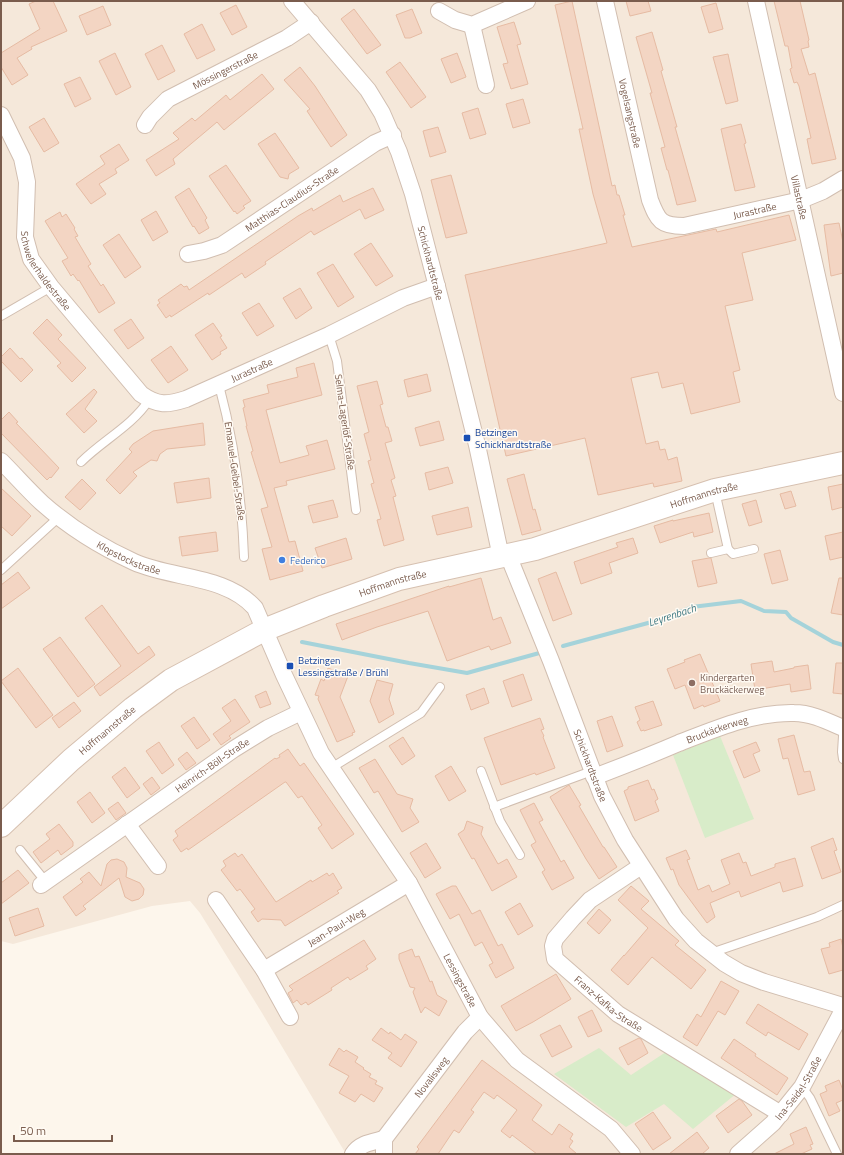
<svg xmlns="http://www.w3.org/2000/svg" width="844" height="1155" font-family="'Titillium Web',sans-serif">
<rect width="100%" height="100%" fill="#fdf6ec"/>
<path fill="#f5e8da" d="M1,1H843V1154H346L262,1013L200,913L190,901L152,906L13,944L1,941Z"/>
<g fill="#d8ecc9">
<path d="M720,736L754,819L705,838L673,755Z"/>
<path d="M599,1048L631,1075L669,1050L737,1093L693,1129L664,1104L626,1127L554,1074Z"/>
</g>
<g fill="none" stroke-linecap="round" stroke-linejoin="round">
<g stroke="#a5d3da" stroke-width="4">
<path d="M302,642L409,663L467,673L543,652"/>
<path d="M563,646L659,620L692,607L741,601L764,611L786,612L791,618L833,642L843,645"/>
</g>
</g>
<g fill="#f3d5c3" stroke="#e6bba3">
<path d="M36,1H53L67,31L31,47L32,49L17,58L28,75L12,85L1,67V53L40,29L29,4Z"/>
<path d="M572,1L612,186L615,185L617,195H619L625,215H623L632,247L716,229L717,232L789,215L796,240L742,253L753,300L725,306L740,370L733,372L740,402L691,414L683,383L662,388L658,372L631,378L646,444L658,441L660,450L665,449L668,460L677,457L682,481L654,487L653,483L598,495L585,438L506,456L465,275L607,243L593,194L579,129H583L555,5Z"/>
<path d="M626,1H648L651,11L630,16Z"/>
<path d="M774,1H800L809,40L808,41L809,47L801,49L809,75L815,73L836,159L812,164L807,139L811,138L799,86L797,82L794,83L790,69L792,68L788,46H785Z"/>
<path d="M716,3L723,29L709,33L701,7Z"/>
<path d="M236,5L247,27L232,35L220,13Z"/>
<path d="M103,6L111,25L87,35L79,16Z"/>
<path d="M354,9L381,45L367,54L341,19Z"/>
<path d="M412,9L422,33L410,38H405L396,15Z"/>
<path d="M514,22L521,44L517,45L528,84L511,89L503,64L508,63L497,27Z"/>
<path d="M202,24L215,50L197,59L184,34Z"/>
<path d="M652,32L663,70L661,71L677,127H675L696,201L677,205L668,170H667L661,148L665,147L650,93H652L636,37Z"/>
<path d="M162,45L175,71L158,80L145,54Z"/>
<path d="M115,53L131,87L116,95L99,61Z"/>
<path d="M457,53L466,77L451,83L441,59Z"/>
<path d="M728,54L738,101L726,104L713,57Z"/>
<path d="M400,62L426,97L411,108L386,72Z"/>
<path d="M300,67L315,86L347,135L331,147L307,111L310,109L284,80Z"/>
<path d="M262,74L274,89L224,130L217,122L173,159L175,164L156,176L146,160L179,139L173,133L192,118L195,121L226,95L230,100Z"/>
<path d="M80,77L91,99L75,107L64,84Z"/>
<path d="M523,99L530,123L513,128L506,104Z"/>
<path d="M478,108L486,134L470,139L462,113Z"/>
<path d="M44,118L59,143L44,152L29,127Z"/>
<path d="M741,124L746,143L744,144L755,187L735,191L721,129Z"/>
<path d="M438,127L446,152L430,157L423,131Z"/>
<path d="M275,133L299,168L289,174L288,179L280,177L258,144Z"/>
<path d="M119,144L129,160L115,169L117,173L99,184L106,194L91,204L76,184L105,164L100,156Z"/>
<path d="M226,165L251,201L243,206L245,208L237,214L235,211L234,212L209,176Z"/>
<path d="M451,175L467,233L446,238L431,180Z"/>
<path d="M189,188L207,218L205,220L209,228L199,234L194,226L193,227L175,197Z"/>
<path d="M373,188L384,210L365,219L360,209L314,235L311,231L265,262L266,264L245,278L242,273L209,295L208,293L171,317L170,315L166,318L157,305L160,303L158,300L181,284L184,287L187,286L189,290L298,216L312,208L313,211L340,195L343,202Z"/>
<path d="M156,211L168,232L153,241L141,220Z"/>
<path d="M60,212L62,217L66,214L75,228L74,229L78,236L75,237L91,264L88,266L101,286L103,284L115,303L99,313L79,280L78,281L73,274L71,276L62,261L68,258L45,221Z"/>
<path d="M839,223L843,242V273L831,276L824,225Z"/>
<path d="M119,234L141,267L125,278L103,245Z"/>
<path d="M371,243L393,276L376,286L354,254Z"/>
<path d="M333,264L354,297L338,307L317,273Z"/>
<path d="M300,288L312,308L296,319L283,298Z"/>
<path d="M259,303L274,326L257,336L242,313Z"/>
<path d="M47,319L62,335L58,339L86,368L72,382L57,366L61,363L33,333Z"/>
<path d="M131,319L144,338L128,349L114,330Z"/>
<path d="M213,323L222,336L220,337L227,348L220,352L221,354L212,360L195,335Z"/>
<path d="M171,346L188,370L168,383L151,360Z"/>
<path d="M10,348L20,359L22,358L33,370L21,382L1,361V357Z"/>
<path d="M314,363L322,395L266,410L280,463L309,455L306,446L327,440L335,469L286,481L287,485L274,488L289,542L295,541L303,571L270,580L262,549L272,547L261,509L268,507L251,452L253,451L246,426H247L243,408L245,407L243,400L269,393L267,385L298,377L296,368Z"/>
<path d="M427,374L431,391L408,397L404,380Z"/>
<path d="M377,381L383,404L380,405L386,427H388L392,441L385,443L395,478L391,480L396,496L393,497L404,540L384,546L377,520L381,519L371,484L374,483L368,461L371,460L364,434L369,432L357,386Z"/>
<path d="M94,389L97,392L85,409L97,421L84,433L66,414Z"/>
<path d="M9,412L18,422L16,423L59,468L51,478L50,477L47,480L1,433V420Z"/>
<path d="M439,421L444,440L420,446L415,428Z"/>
<path d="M203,423L205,445L167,449L160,454L157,461L151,460L133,472L137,476L120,494L106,480L132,452L129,449L133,444L153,431Z"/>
<path d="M448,467L453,483L429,490L425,473Z"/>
<path d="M524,474L533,510L535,509L541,530L522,535L507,479Z"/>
<path d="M209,478L211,498L177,503L174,483Z"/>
<path d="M82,479L96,493L80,510L65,497Z"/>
<path d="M843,484V507L832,510L828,487Z"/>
<path d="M1,488L31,516L12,536L1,526Z"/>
<path d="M791,491L796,506L785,509L780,494Z"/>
<path d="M333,500L338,517L313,523L308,506Z"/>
<path d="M756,500L762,522L749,526L742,504Z"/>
<path d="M468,507L472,527L437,535L432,516Z"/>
<path d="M709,513L713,532L694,537L693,532L660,543L654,526L673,520V521Z"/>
<path d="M216,532L218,551L182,556L179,537Z"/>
<path d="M843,532V557L830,560L825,536Z"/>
<path d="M346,538L352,559L322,568L315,548Z"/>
<path d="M633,538L638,553L609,563L612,573L581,584L574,562L618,547L616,543Z"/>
<path d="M780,550L788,580L772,584L764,554Z"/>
<path d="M709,558H711L717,583L698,587L692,561Z"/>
<path d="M18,572L30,588L1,609V585Z"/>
<path d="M556,572L572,614L553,621L538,579Z"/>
<path d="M481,578L493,620L501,617L511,643L491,650L489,646L447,661L428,611L377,627L342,640L336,624L449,586V587Z"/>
<path d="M839,578H843V615L831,613Z"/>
<path d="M102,605L138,654L149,646L155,655L100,696L94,687L121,666L85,618Z"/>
<path d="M60,637L95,684L78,697L43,649Z"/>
<path d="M700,654L720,701L704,707L703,705L694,709L685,685L675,689L667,669L685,662L684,660Z"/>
<path d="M772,661L774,672L794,668V667L808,665L811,689L791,692L790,684L755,690L751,664Z"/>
<path d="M836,663H843V694L833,693Z"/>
<path d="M18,668L53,715L36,728L1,681Z"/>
<path d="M328,668L348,676L340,697L355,732L352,733L353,735L337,742L318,699L319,696L315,695L321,679L324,681Z"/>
<path d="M523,674L532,700L512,707L503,681Z"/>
<path d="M377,680L393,684L389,699L394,714L379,723L370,701Z"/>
<path d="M484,688L489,703L471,710L466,695Z"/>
<path d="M266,691L271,704L260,708L255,696Z"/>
<path d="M235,699L250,722L229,736L231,738L221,745L213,734L231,721L222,708Z"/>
<path d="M653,701L662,725L644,731V730L641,731L637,722L640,720L635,707Z"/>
<path d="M74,702L81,711L59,728L52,718Z"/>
<path d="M612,716L623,746L607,752L597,721Z"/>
<path d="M194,717L210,740L197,749L181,726Z"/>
<path d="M540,718L544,729L541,730L544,736L543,737L555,768L536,775L535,773L501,785L484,738Z"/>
<path d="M794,735L804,772L810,771L815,790L798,795L788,758L783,759L778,739Z"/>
<path d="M403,737L415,756L402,765L389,746Z"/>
<path d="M159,742L174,765L162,774L146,751Z"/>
<path d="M756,742L760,751L753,754L760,771L744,778L733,751Z"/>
<path d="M288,749L300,766L304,763L354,834L332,849L318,828L322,825L302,796L298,798L286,782H285L188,850L187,848L181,852L173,840L178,836L175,831L275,758L276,759L280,757L279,755Z"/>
<path d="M187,752L196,763L186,770L178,759Z"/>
<path d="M375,759L397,794L413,799L410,808L419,822L402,832L378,791L374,793L359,768Z"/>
<path d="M451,766L466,791L449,801L435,776Z"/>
<path d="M125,767L140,788L127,798L112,777Z"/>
<path d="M152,777L160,788L151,795L143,784Z"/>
<path d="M648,780L652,790L654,789L658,799L655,801L659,811L635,821L624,791L628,789V787Z"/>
<path d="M569,785L581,805L579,806L603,847H604L617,867L599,879L586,859L550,797Z"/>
<path d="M90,792L105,813L92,823L77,802Z"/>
<path d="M118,802L126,813L116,820L108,809Z"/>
<path d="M534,803L543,820L539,822L561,862L564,860L574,878L552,890L542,872L545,870L531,845L536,842L520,810Z"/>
<path d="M467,821L483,827L481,834L498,864L507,859L517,877L492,891L474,858L472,859L458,834L464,830Z"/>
<path d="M59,824L73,842V846L61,855L58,850L41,863L33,852L50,839L46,834Z"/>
<path d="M833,838L837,850L834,851L841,872L822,879L811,847Z"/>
<path d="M426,843L441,868L425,878L410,853Z"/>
<path d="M686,850L690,859L687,860L698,890L709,885L712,892L730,884L721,860L739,853L743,863L746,862L751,876L775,867V864L795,858L803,886L783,892L780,882L741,897L739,891L710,903L715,917L707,923L679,885L673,869L671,870L666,858Z"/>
<path d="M235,853L238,857L242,854L276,902L311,880L312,882L327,873L329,876L333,873L342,888L337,891L339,893L285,926L281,920L262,919L258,922L251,912L255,909L240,889L237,891L221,870L226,866L223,861Z"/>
<path d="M117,859L124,862L127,868L126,877L140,883L144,889L143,895L139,899L132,901L125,897L119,878L83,906L86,909L76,916L63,897L83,882L80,879L89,872L101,886L107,864L111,860Z"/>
<path d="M18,870L29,883L1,904V883Z"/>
<path d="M452,886H456L472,914L480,910L498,946L502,944L514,968L496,978L489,965L493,963L482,942L475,946L459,914L450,919L436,894Z"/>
<path d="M631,886L649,901L641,909L679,941L675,945L706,970L691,989L652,957L628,985L611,970L624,955V956L648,928L618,900Z"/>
<path d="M520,903L533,926L518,935L505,912Z"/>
<path d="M38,908L44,926L15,936L9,918Z"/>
<path d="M599,909L611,920L599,934L587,923Z"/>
<path d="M841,939L843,948V970L829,974L821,949L830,947L829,943Z"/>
<path d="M364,940L376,959L366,966L368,969L350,980L348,977L331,988L332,990L308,1005L306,1002L301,1005L297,1000L293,1003L288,993L293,990L289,986Z"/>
<path d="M412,949L415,957L419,956L430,982L432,981L437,995L447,1001L439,1016L425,1007L421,1013L413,992L415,988L410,987L399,959V954Z"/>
<path d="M556,974L571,999L533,1022L516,1031L501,1006Z"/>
<path d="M721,981L739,991L725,1015L718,1011L697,1046L683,1037L697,1014L701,1017Z"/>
<path d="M758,1004L808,1034L799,1050L768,1032L766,1036L746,1023Z"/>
<path d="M592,1010L602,1031L588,1037L578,1017Z"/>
<path d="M560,1025L572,1047L552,1057L540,1035Z"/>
<path d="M381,1028L389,1034L390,1032L401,1040L405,1034L417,1042L401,1067L388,1058L392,1053L372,1040Z"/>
<path d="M639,1038L641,1039L648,1053L628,1065L619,1048Z"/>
<path d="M734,1039L756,1054L755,1056L788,1078L777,1095L721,1058Z"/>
<path d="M339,1048L344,1052L346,1050L358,1057L355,1062L364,1068L363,1069L371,1074L369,1077L377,1081L375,1084L383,1088L374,1102L361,1094L355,1102L339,1093L349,1076L329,1065Z"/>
<path d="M482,1060L542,1105L532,1120L552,1135L559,1124L573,1134L570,1139L573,1141L569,1147L577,1154H537L512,1135L510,1138L501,1131L517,1110L497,1095L494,1099L484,1092L471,1110L474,1112L468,1120L459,1133L454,1130L438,1154H415L419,1149L417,1147Z"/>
<path d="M839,1080L843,1090V1100L836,1103L840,1111L829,1116L820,1094L827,1091L825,1086Z"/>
<path d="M739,1099L742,1101L752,1115L728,1133L716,1116Z"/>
<path d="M653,1112L671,1138L653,1150L635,1124Z"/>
<path d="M806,1127L813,1144L810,1145L812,1149L801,1154H774L794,1144L790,1134Z"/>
<path d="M697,1132L709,1148L702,1154H669Z"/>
</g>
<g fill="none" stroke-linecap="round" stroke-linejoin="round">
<g stroke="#d1beb0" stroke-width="10">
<g id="lane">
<path d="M1,316L51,287"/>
<path d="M329,335L337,361L356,510"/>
<path d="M219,385C234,441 242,499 244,557"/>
<path d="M81,462C103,440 132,426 149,400"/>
<path d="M715,491L728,549L733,554L754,549"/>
<path d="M711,553L728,549"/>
<path d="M1,570L59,517"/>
<path d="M843,736L842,752L843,759"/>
<path d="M331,768L421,713L440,687"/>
<path d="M481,771L500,821L520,855"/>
<path d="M494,807L592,771"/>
<path d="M20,850L46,882"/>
<path d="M711,953L817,917L843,905"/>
<path d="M802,1087L810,1098L837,1154"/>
</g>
</g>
<g stroke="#d1beb0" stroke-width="18">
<g id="street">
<path id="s1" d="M292,1L368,90L382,113L399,152L413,194L456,360L477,445L501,557"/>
<path id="s2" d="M605,1L650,200C658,221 661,226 684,226L801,200L823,191L843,179"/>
<path id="s3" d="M756,1L843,393"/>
<path d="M439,11L455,20L472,25L527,1"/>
<path d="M472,25L486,85"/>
<path id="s4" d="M1,115L22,158L27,182L25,237L31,259L51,287L141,394C158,406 167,405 186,399L329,335L403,298L437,286"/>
<path id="s5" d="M145,125L150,117L168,99L287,38L311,22"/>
<path id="s6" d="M188,254L204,251L222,245L375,143L393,135"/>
<path id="s7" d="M1,461C15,475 28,490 42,503C69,527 101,547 134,562C172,579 226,575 255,608L284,675L321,753L409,883L480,1017L517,1060L611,1129L632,1154"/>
<path id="s8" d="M508,555L551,661L602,796L625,840L676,919L696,941L724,963L741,973L764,982L843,1006"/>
<path id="s9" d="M594,777C623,766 651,755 679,743C715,729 754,712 794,713C811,713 827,721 843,728"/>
<path d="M127,824L158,866"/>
<path id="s10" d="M641,866L590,900L573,918L555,939L553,946L555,959L618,1014L781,1114"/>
<path id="s11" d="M41,885L234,749L268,728L301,712"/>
<path d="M216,900L264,970L290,1017"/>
<path id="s12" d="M264,970L409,883"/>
<path id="s13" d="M384,1139L465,1032L480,1017"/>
<path d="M353,1154C360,1143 373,1142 384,1139V1154"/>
<path id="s14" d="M738,1154L773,1123L802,1087L843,1010"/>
</g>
</g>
<g stroke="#d6c0b0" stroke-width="24">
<g id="secondary">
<path id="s15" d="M1,826L71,760L133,708L171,680L264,630L324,606L399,579L535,549L715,490L843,463"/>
</g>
</g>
<use href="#lane" stroke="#fff" stroke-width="8"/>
<use href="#street" stroke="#fff" stroke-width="16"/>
<use href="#secondary" stroke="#fff" stroke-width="22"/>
</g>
<g fill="#1a4fb4" stroke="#fffaf3" stroke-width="1.5">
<rect x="463" y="434" width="8" height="8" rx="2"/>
<rect x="286" y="662" width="8" height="8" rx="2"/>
</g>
<circle fill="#3f7fe0" stroke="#fffaf3" stroke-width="1.5" cx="282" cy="560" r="4"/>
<circle fill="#8d6e63" stroke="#fffaf3" stroke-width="1.5" cx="692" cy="683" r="4"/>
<g text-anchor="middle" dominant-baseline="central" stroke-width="3" stroke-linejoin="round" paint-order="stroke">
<g font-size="10" fill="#7a5c4d" stroke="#fffaf3">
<text stroke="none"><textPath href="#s5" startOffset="99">Mössingerstraße</textPath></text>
<text stroke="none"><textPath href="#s2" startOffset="115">Vogelsangstraße</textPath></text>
<text stroke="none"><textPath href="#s3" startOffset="201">Villastraße</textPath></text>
<text stroke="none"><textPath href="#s6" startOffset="119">Matthias-Claudius-Straße</textPath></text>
<text stroke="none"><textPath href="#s2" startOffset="324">Jurastraße</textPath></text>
<text stroke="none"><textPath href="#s1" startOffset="302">Schickhardtstraße</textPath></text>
<text stroke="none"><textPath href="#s4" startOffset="167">Schwellerhaldestraße</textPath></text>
<text stroke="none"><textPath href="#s4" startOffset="444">Jurastraße</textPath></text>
<text transform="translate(345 422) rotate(82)">Selma-Lagerlöf-Straße</text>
<text transform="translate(235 471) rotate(82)">Emanuel-Geibel-Straße</text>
<text stroke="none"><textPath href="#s15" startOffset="791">Hoffmannstraße</textPath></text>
<text stroke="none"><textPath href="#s7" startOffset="162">Klopstockstraße</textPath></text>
<text stroke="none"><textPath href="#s15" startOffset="467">Hoffmannstraße</textPath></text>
<text stroke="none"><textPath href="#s15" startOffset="143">Hoffmannstraße</textPath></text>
<text stroke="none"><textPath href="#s9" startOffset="132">Bruckäckerweg</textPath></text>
<text stroke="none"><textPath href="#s11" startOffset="209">Heinrich-Böll-Straße</textPath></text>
<text stroke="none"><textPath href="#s8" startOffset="226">Schickhardtstraße</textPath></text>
<text stroke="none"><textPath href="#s12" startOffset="84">Jean-Paul-Weg</textPath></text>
<text stroke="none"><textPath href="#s7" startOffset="726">Lessingstraße</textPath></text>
<text stroke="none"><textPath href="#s10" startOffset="204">Franz-Kafka-Straße</textPath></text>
<text stroke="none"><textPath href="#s13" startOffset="78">Novalisweg</textPath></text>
<text stroke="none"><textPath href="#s14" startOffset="90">Ina-Seidel-Straße</textPath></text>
</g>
<g font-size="10" fill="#164399" stroke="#fffaf3" text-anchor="start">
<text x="475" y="432">Betzingen<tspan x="475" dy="12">Schickhardtstraße</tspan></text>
<text x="298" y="660">Betzingen<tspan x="298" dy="12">Lessingstraße / Brühl</tspan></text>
</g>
<g font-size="10" fill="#366cbe" stroke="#fffaf3" text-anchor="start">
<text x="290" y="560">Federico</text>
</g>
<g font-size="10" fill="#785e54" stroke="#fffaf3" text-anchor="start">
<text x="700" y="677">Kindergarten<tspan x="700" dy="12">Bruckäckerweg</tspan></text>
</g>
<g font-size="11" font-style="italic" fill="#437c86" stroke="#fffaf3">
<text transform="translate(672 615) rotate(-18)">Leyrenbach</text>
</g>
</g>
<rect width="844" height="1155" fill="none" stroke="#7a5c4d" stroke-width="4"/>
<path d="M14 1135v6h98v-6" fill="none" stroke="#7a5c4d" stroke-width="2"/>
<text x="20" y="1135" font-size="12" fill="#7a5c4d" stroke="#fffaf3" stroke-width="3" paint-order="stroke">50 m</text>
</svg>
